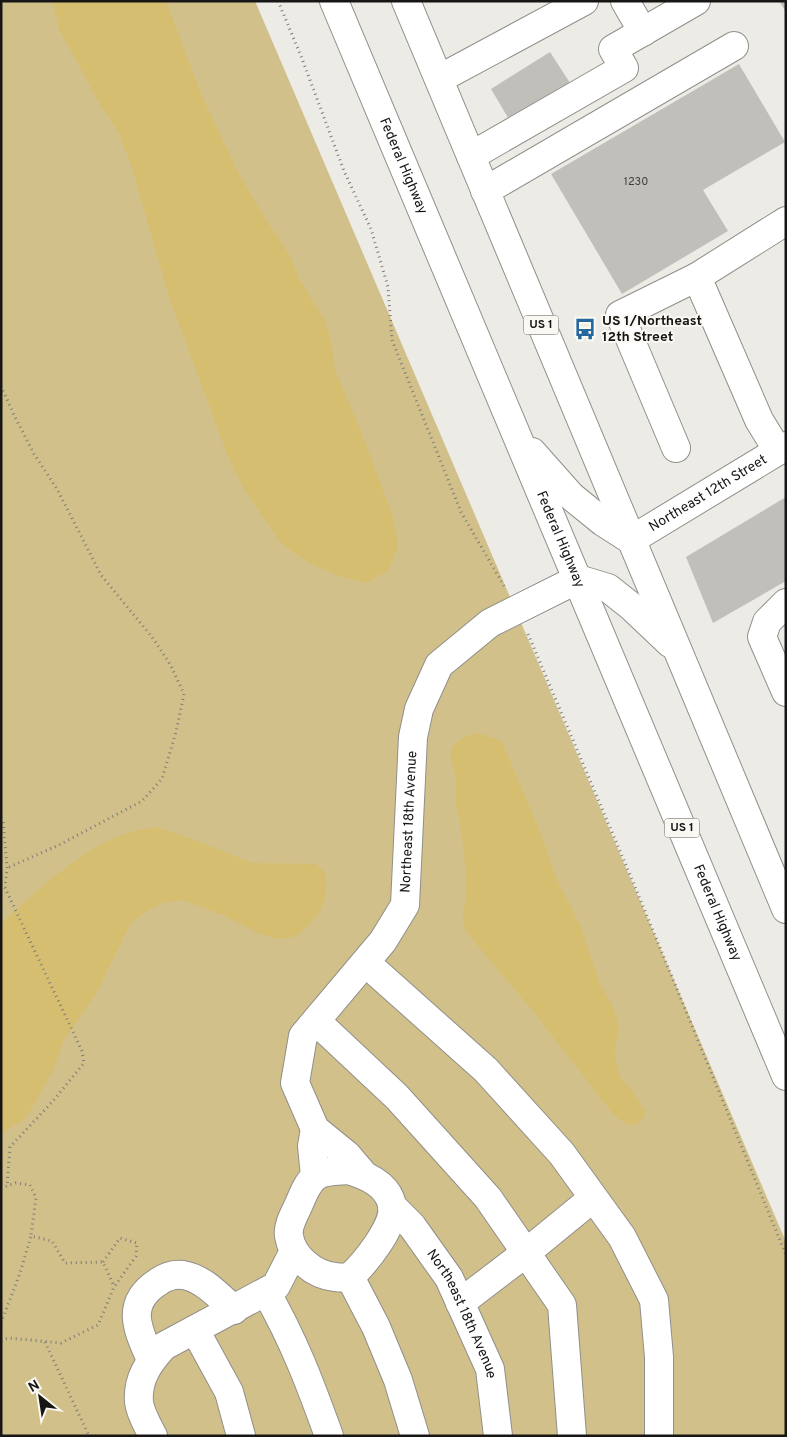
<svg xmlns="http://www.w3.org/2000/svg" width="787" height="1437" font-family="Overpass,sans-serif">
<rect width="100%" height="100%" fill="#ecebe5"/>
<path fill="#d2c08a" d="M1,1H255L786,1242V1436H1Z"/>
<g fill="#d6be71">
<path d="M52,1H166L201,94L238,172L263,215L290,256L299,278L325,321L331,341L335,370L361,431L393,517L398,546L388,571L366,583L342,577L313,565L294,553L280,542L244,489L227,454L169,297L132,168L119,133L98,101L59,29Z"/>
<path d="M474,733L482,734L502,742L541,834L555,876L581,927L600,984L610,1001L616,1016L619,1029L615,1048L616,1062L621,1078L632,1090L645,1112C639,1133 625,1125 613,1114L533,1011L466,932C459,915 466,908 466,891C466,868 463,846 460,823C460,816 457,810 456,804C455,795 457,787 456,778C455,769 448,756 452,748C456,740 467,736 474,733Z"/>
<path d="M156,827L184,836L253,863L316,864L323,870L326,878L325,898L320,912L310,923L301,933L291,938L279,939L260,934L222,915L183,900L163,903L147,911L131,923L96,994L64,1040L53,1070L34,1105L24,1120L1,1133V924C15,910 29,898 44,885C78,857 111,832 156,827Z"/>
</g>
<g fill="#c0bfb9">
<path d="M779,1H786V12Z"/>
<path d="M550,52L570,83L510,121L491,89Z"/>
<path d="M739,64L785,142L703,190L728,231L622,294L551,174Z"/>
<path d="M786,497V581L713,623L686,557Z"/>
</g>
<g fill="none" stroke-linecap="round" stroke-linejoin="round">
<g stroke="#918f8a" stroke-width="30">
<g id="minor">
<path d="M625,1L643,32"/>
<path d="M439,79L584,1"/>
<path d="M471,156L624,68L613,49L696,1"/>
<path d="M485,191L734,46"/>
<path d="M676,448L620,315L697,277"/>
<path d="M778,451L759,420L697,277L786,221"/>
<path id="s1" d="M631,540L786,446"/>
<path d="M786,603L767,622L762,637L786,692"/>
<path d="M366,963L486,1070L562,1154L622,1237L654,1300L659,1357V1436"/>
<path d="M316,1021L397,1097L488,1198L562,1305L572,1436"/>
<path d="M315,1129L312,1146L315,1176"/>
<path d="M348,1170C366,1175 388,1185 392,1205C396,1226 364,1264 350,1277C345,1277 340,1278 335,1277C314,1275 292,1257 289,1236C287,1226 295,1213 299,1204C303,1195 307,1183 315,1177C323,1170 338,1171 348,1170Z"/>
<path id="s2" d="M364,1175L347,1155L315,1129L295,1083L303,1036L383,941L405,905L413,737L419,709L439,665L490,623L578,579"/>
<path id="s3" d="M392,1206L412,1226L449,1278L490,1369L498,1436"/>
<path d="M350,1277L376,1327L398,1380L415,1436"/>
<path d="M266,1292C293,1338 311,1386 329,1436"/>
<path d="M460,1303L527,1252L593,1198"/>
<path d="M195,1330L229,1392L241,1436"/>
<path d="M151,1360C138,1330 124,1304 158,1282C165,1277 174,1274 183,1275C203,1278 220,1297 234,1310"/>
<path d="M153,1436C148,1426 140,1413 139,1402C137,1379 149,1362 164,1346L276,1286L294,1251"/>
</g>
</g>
<g stroke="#918f8a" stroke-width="30">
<g id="major">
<path id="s4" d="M334,1L786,1076"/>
<path d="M406,1L786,909"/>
<path d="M532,452L571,496L603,522L631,540"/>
<path d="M578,579L608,588L632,607L670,643"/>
</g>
</g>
<g stroke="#7d7c78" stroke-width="3" stroke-dasharray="1 4" stroke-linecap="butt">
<path d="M278,1L301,56L344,171L371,229L388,287L392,340L461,512L504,586"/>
<path d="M1,386L14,415L34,454L57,489L101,575L152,637L170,664L184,694L176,732L162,779L142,801L59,845L7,868"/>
<path d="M528,634L631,877L786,1255"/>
<path d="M1,818L3,820L7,868L5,887"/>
<path d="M1,884L5,888L82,1051L84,1063L53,1101L10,1147L7,1186"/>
<path d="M1,1188L16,1183L30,1185L36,1198L31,1236"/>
<path d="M1,1323L20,1273L31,1236L52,1241L65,1263L103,1262L114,1286"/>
<path d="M1,1340L9,1338L61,1343L98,1325L114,1287L136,1256L137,1243L120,1238L103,1262"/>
<path d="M45,1342L89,1436"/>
</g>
<use href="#minor" stroke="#fff" stroke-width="28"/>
<use href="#major" stroke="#fff" stroke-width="28"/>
</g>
<defs>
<g id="bus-bare" transform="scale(1.725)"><path d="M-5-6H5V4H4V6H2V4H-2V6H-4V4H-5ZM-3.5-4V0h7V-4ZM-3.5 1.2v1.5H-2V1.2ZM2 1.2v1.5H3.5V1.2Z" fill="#25679d" stroke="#faf8f2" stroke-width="2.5" paint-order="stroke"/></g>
</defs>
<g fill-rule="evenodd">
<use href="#bus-bare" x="585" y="329"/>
</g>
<g text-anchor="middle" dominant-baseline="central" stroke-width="4" stroke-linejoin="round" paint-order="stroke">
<g font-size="11" fill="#41403d">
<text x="636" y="182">1230</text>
</g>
<g fill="#faf8f2" stroke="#5b5a57" stroke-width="1">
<rect x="523.5" y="315.5" width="35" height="19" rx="4"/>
<rect x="664.5" y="818.5" width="35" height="19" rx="4"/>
</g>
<g font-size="12" font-weight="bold" fill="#171614">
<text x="541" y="325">US 1</text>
<text x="682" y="828">US 1</text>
</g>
<g font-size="14" fill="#171614" stroke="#faf8f2">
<text stroke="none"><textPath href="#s4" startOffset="179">Federal Highway</textPath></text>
<text stroke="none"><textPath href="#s1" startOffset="90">Northeast 12th Street</textPath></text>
<text stroke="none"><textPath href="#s4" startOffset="584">Federal Highway</textPath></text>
<text stroke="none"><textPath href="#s2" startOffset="415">Northeast 18th Avenue</textPath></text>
<text stroke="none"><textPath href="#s4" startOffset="989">Federal Highway</textPath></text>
<text stroke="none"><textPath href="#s3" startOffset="130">Northeast 18th Avenue</textPath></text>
</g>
<g font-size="14" font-weight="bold" fill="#171614" stroke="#faf8f2" text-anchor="start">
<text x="602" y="321">US 1/Northeast<tspan x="602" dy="16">12th Street</tspan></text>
</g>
</g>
<rect width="787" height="1437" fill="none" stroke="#171614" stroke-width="5"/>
<g transform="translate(40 1397) rotate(330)" stroke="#faf8f2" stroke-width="4" paint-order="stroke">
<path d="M0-4L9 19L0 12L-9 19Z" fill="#171614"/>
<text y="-8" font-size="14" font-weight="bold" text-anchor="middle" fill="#171614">N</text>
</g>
</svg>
